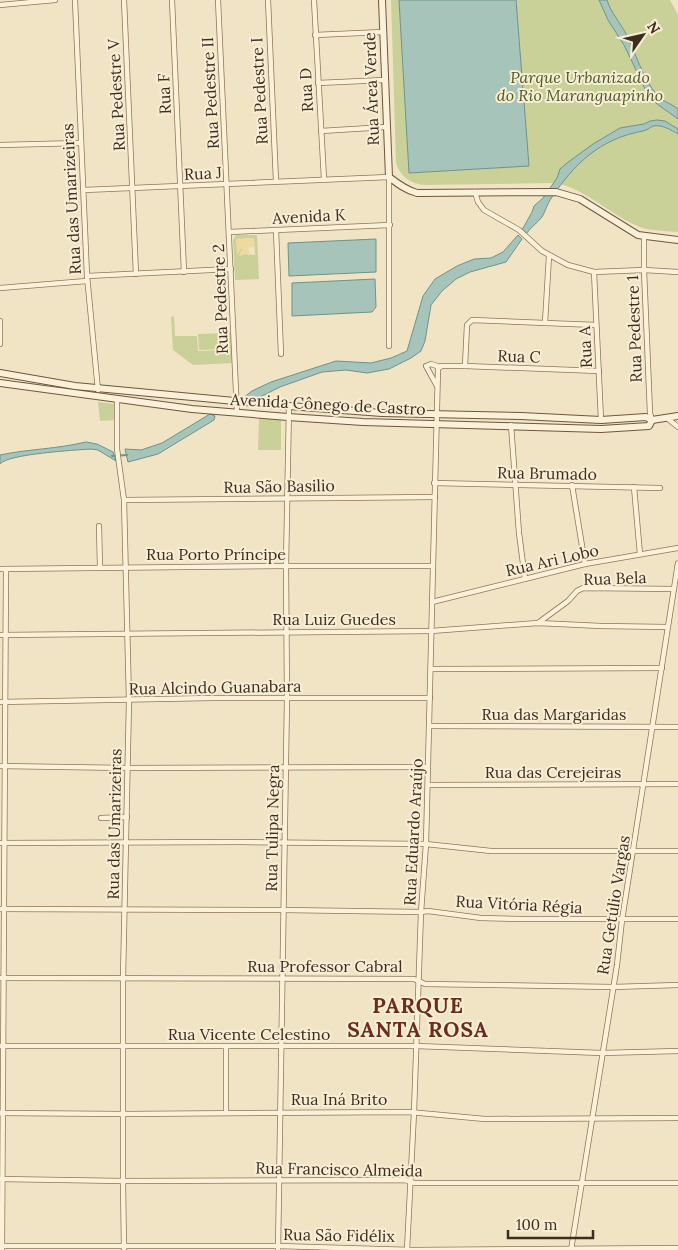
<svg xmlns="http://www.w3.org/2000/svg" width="678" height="1250" font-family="Lora,serif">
<rect width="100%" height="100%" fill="#f1e4c5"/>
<g fill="#c9d098" fill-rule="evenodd">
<path d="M391,0H399L409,173L529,166L516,0H599L608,20L624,45L647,93L664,109L678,119V129L665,121H650L644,124L620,128L558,174L557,178L553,183L426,185C411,184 401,178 396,163Z"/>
<path d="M607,0H670L678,15V109C671,103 662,102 656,94C642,76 636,54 626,34C620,22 611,13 607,0Z"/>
<path d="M653,126H661L678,134V232C667,231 654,231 643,228C614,218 592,193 560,184C576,164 596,146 620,136C631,132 643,133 653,126Z"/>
<path d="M236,235H257L259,279L235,280L233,240ZM254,238L255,255L246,254L239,256L243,249H240L238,254L236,239Z"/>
<path d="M174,316L175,336H197L198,351L225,350L224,333H231L232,363L193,365L173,350L171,317Z"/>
<path d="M223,333L224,349L199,350L198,334Z"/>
<path d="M98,402L115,404L114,420L100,421Z"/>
<path d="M259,418L281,419V450H258Z"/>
</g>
<path fill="#eedaa1" d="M254,238V247L249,248V256L246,254L239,256L242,249H240L237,255L236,239Z"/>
<g fill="#a7c4bb" stroke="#6d938a">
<path d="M399,0H516L529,166L409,173Z"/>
<path d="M599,0H607C611,13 620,22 626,34C636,54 642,76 656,94C662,102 671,103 678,109V119L657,104L647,93L624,45L608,20Z"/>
<path d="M657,120L665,121L678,129V134C671,130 661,124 653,126C649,128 647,130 643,131C599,139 574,164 550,200C547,205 545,212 542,217C537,223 531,227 526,234L522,230L532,212L534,206L543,198L557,178L560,169L567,163L593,144L620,128L644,124L650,121Z"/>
<path d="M518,235L522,239L506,262L470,272L456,279L442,291L431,305L425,341L421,351L411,358L389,369L367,373L346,370L322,372L280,387L256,399L243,398L252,391L271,382L336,361L371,363L391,358L407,351L423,296L435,279L457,266L474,259L491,258L503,252Z"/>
<path d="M376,239V272L289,276L288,243Z"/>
<path d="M375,279L376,307L372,312L292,316V283Z"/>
<path d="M210,414L215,416L214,420L158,454L128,462L125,449L141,450L162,443Z"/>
<path d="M86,442L97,444L113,452L116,461L98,450L91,449C76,450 7,454 0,464V455C28,449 57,449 86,442Z"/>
</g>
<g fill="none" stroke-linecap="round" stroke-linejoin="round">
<path stroke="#6d938a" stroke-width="2" d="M112,456L127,455"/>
<g stroke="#8d7559" stroke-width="6">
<g id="street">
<path d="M75,0L87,276L98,390"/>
<path d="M124,0L136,274"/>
<path d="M172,0L184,272"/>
<path d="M218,0L237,413"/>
<path d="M268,0L276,181"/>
<path d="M314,0L324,179"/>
<path d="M0,5L55,0"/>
<path d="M315,35L383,32"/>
<path d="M318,83L384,80"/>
<path d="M321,131L386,127"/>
<path d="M0,145L81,143"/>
<path d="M84,190L389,177V346"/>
<path d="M475,192L478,202L484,210L519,230L542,251L568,265L594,272L644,270L678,272"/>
<path d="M276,230L281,354"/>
<path d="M230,232L390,225"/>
<path d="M644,237V270L650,413L652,420"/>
<path d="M594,272L601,420"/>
<path d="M87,276L231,269"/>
<path d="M0,288L87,281"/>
<path d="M0,321V344"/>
<path d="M545,323L549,256"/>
<path d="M465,366L467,325L472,320L596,325"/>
<path d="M437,386L426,366L431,364L440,367"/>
<path d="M117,399V449L124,500L129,701L123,978V1181L124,1250"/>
<path d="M668,419L678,427"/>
<path d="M511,425L519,533L525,579"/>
<path d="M434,483L660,488"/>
<path d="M572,485L585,564"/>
<path d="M634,487L640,554"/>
<path d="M124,500L435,497"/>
<path d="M99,526L100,568"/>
<path d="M0,569L286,566H433"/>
<path d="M432,602L585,564L678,548"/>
<path d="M538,623L568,601L577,591L583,588L674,589"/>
<path d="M0,635L431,631L538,623L601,626L667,627"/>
<path d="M431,669L662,668"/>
<path d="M0,702L212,698H430"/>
<path d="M430,726L678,727"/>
<path d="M0,766L127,768L428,767"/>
<path d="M428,785L678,784"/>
<path d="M101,818L127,817"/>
<path d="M0,843L240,842L426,844L491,851H678"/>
<path d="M0,909L283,910L421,912L428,911L481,918L521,919H678"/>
<path d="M0,978L414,979L425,984L613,987L678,985"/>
<path d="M0,1046H416L602,1053L678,1051"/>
<path d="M226,1047V1113"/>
<path d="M0,1113L123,1114L409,1112L485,1119L678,1118"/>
<path d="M0,1179L123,1181L405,1180L414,1183H678"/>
<path d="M1,1246H278L412,1250L678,1248"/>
<path d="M2,1250L6,569"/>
<path d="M278,1250L287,699L286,566L289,406"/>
<path d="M407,1250L414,1112L421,912L426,844L438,369L441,366H465L599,371"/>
<path d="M571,1250L617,965L622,920L678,563"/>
</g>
</g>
<g stroke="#6f563d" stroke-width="8">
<g id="secondary">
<path d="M382,0L389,177C398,184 406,190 417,193L556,192L580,199L638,235L678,240"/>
<path d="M0,373L75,386L289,406L382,413L521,416L601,420L646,417L652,420L678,416"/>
<path d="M0,383L192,409L288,417L363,422L601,429L649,426L652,420"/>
</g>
</g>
<use href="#street" stroke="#fbf1d9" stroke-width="4.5"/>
<use href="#secondary" stroke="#fbf1d9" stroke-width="6"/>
</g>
<g text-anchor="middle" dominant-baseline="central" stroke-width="4" stroke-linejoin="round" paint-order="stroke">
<g font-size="16" font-style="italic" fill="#4c5a24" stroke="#f8eed5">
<text x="580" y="77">Parque Urbanizado<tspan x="580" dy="18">do Rio Maranguapinho</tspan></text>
</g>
<g font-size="16" fill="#3d2d1e" stroke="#f8eed5">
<text transform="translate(371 89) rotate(-92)">Rua Área Verde</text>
<text transform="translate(306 90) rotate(-93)">Rua D</text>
<text transform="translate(259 91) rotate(-93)">Rua Pedestre I</text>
<text transform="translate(210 93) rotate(-93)">Rua Pedestre II</text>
<text transform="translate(164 94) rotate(-93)">Rua F</text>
<text transform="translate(116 95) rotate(-93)">Rua Pedestre V</text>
<text transform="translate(203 173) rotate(-3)">Rua J</text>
<text transform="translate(71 199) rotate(-93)">Rua das Umarizeiras</text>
<text transform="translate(309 216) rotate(-3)">Avenida K</text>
<text transform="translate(220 299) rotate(-92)">Rua Pedestre 2</text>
<text transform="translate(634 329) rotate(-92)">Rua Pedestre 1</text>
<text transform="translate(585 347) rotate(-93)">Rua A</text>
<text transform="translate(519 356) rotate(2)">Rua C</text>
<text transform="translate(328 404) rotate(3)">Avenida Cônego de Castro</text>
<text transform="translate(547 473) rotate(1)">Rua Brumado</text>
<text transform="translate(279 486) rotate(-1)">Rua São Basilio</text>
<text x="216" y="554">Rua Porto Príncipe</text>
<text transform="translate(552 560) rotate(-13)">Rua Ari Lobo</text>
<text transform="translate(615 578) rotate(-2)">Rua Bela</text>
<text x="334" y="619">Rua Luiz Guedes</text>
<text transform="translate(215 687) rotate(-1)">Rua Alcindo Guanabara</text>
<text x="554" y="714">Rua das Margaridas</text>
<text x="553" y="772">Rua das Cerejeiras</text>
<text transform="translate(114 824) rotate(-89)">Rua das Umarizeiras</text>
<text transform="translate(272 828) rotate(-89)">Rua Tulipa Negra</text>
<text transform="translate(413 832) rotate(-87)">Rua Eduardo Araújo</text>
<text transform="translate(519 904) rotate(3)">Rua Vitória Régia</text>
<text transform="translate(613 905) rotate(-81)">Rua Getúlio Vargas</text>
<text x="325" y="966">Rua Professor Cabral</text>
<text x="249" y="1034">Rua Vicente Celestino</text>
<text x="339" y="1099">Rua Iná Brito</text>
<text transform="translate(339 1169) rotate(1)">Rua Francisco Almeida</text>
<text transform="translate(339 1235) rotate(1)">Rua São Fidélix</text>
</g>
<g font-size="21" font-weight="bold" letter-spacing="1" fill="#6c2c1b" stroke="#f8eed5">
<text x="418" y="1005">PARQUE<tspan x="418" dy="24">SANTA ROSA</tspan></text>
</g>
</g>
<g transform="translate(643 35) rotate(56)" stroke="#f8eed5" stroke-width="4" paint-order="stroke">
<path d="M0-4L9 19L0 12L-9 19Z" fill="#3d2d1e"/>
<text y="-8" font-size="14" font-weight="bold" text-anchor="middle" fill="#3d2d1e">N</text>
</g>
<path d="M508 1230v8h85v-8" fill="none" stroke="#3d2d1e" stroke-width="2.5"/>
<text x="516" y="1230" font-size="15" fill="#3d2d1e" stroke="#f8eed5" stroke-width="4" paint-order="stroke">100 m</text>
</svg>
